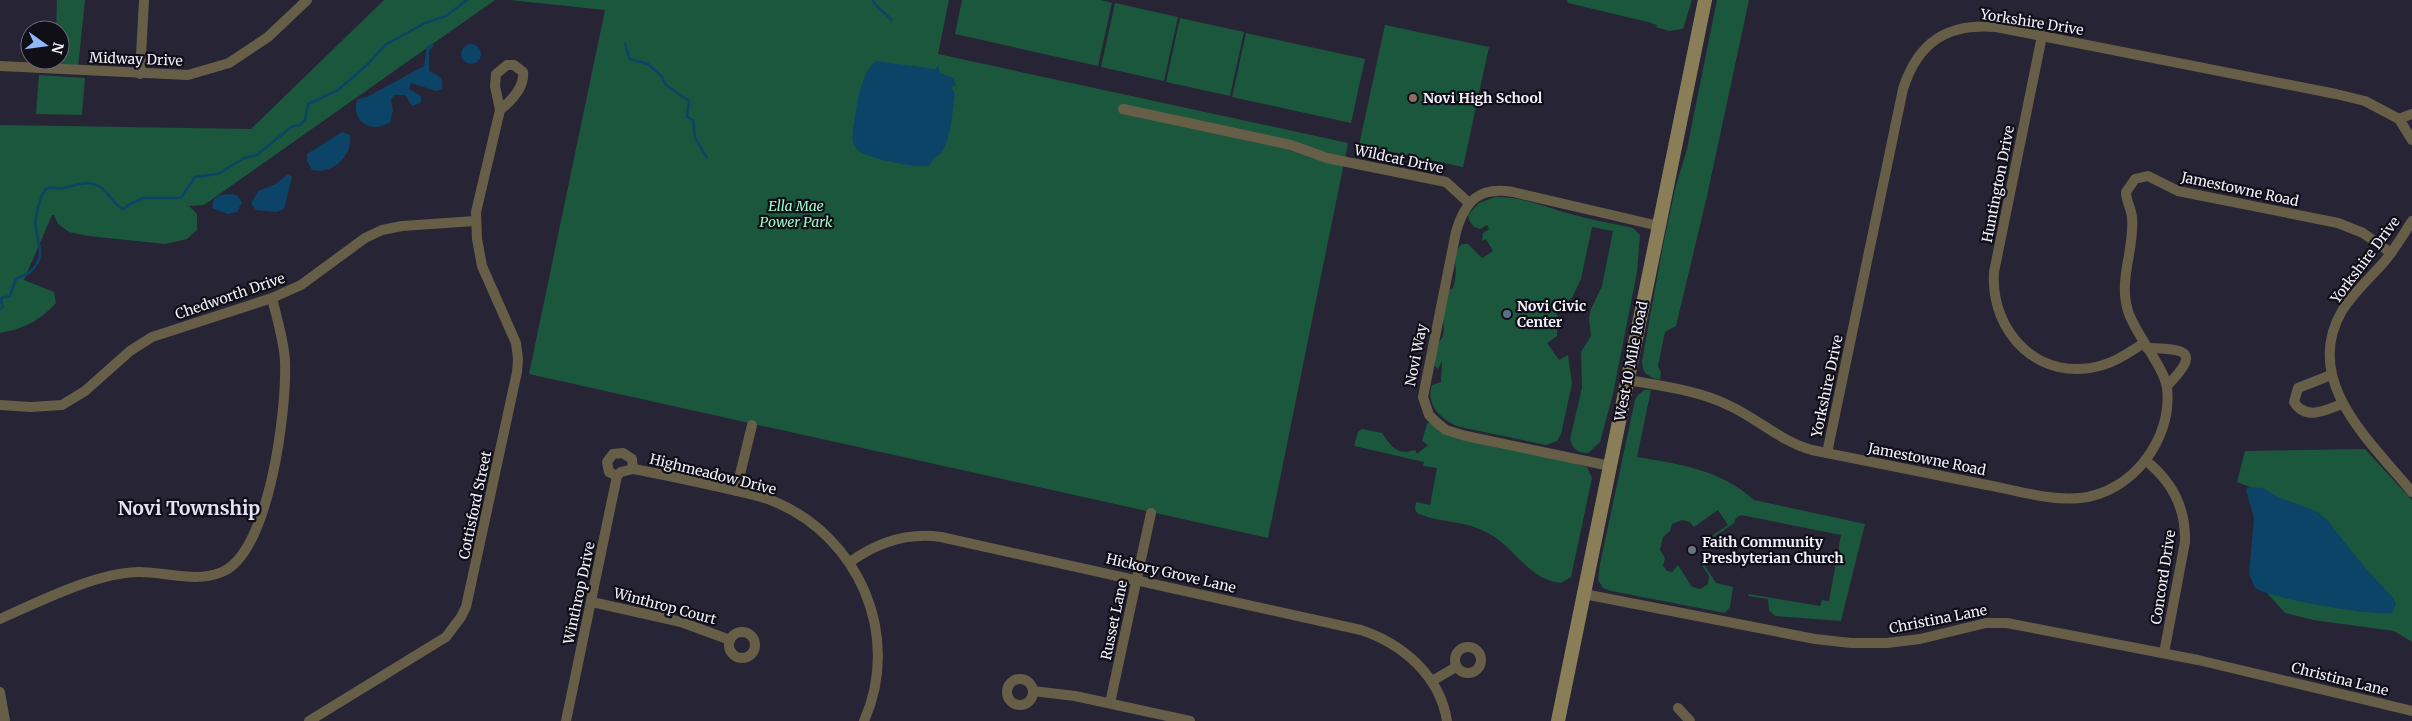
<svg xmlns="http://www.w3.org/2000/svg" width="2412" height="721" font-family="Merriweather,serif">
<rect width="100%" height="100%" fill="#272435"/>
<g fill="#1b573c">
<path d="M57,0H85L78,68L52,66V60H60V30H56Z"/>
<path d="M384,0H495L204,205L189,206L197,214V230L187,239L165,244L88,236L69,232L58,224L54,215H52L24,280L54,292L56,303C38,322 25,328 0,333V125L251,129Z"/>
<path d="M510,0H949L938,54L1348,143L1268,538L529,374L605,10Z"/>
<path d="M962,0H1101L1112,3L1098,66L955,34Z"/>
<path d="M1567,0H1692L1684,26L1682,29L1669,31L1656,27L1657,25L1648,22L1568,3Z"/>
<path d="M1717,0H1749L1707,196L1676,326L1665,332L1658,366L1661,372L1660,380C1648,377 1642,373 1642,361L1663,245L1675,189L1687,149Z"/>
<path d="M1115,3L1178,17L1164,81L1101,67Z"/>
<path d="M1180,18L1244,32L1230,96L1166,82Z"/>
<path d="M1385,25L1489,47L1463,167L1359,145Z"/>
<path d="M1246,33L1365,59L1351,123L1232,97Z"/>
<path d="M39,75L85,78L82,115L36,114Z"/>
<path d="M1495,197C1522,196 1546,208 1571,214C1591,220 1612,223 1633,228L1640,235L1637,272L1613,394L1600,442L1588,453C1577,453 1573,449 1570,439L1582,388L1581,352L1591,336L1589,318L1591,309L1602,286L1613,231L1592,227L1581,279L1572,298L1554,310L1560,320L1557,331V336L1547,343L1559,360L1568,355L1572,384L1561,434L1557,441L1546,445L1460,427C1443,421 1425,406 1432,385L1441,382L1442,361L1438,369L1434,365L1437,344C1447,336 1443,325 1443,315C1444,307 1447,298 1448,291L1453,288C1454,283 1456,276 1456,271C1455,262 1453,251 1462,244H1468L1482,258L1493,251L1486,239L1482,241L1483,233L1489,229L1487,225L1480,229L1474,227L1469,220L1468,215L1479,203Z"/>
<path d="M1644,390H1651L1637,457C1680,464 1721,470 1754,500L1865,524L1841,621L1775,616L1769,610L1768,599L1748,596L1749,594L1820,606L1822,600L1829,601L1841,535L1741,515L1736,518L1734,523L1708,541L1707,546L1704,541L1728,525L1718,510L1694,527L1690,522L1682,520L1672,524L1670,531L1663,537L1660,550L1665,558L1663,566L1667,571L1672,572L1678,565L1692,587L1700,589L1708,584L1709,576L1700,562L1704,558L1703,563L1716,583L1733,587L1730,607L1725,613L1611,591L1603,588L1598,580L1600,564L1635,400L1638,395Z"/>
<path d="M1430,422L1587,467L1592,478L1571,577L1561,583C1528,580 1515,547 1488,533C1465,520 1438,523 1417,513L1415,509L1416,502L1430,505L1437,468L1423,466L1424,462L1354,446L1358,432L1362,429L1382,433C1391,446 1397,456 1415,450L1417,454L1428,445L1422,441L1427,424Z"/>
<path d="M2365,449L2412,500V642L2394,631L2313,620L2285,613L2267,593L2383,613L2319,513L2237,482L2245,451Z"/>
</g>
<g fill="#0b4467">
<path d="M431,44L434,45L429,51V71C439,75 444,78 442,89L436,91L411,83L409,89L421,96V103L412,106L405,95H394L391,100L393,111L390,122C370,136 349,118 358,99L367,97L424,66L427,46Z"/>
<circle cx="471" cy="54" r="10"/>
<path d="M876,61L935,69L938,66L940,73L953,78L956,85L951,87L955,94C952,110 951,153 934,158L929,166C916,168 869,159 859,151C852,146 852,137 853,129C857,108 859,75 876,61Z"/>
<path d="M342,132L350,135C353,155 333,175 312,170L307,161V154Z"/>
<path d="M288,174L292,177L284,209L277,212L256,210L251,204L258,191L276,184Z"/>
<path d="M229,194L237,195L242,202L237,212L228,214L212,208L214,199L220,195Z"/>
<path d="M2248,487L2262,488L2282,499L2314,510L2328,521L2361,563L2393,598L2396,604L2392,613C2372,616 2272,599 2255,588L2249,574L2254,518L2246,490Z"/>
</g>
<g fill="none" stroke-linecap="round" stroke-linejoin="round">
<g stroke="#0b4467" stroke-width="2.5">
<path d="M873,0L876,5L892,20"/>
<path d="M625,44L630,59L648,64L662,77L666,85L689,101L687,117L693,120L695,138L707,158"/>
<path d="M0,309L3,307L1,302L2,298L10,296L16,279C20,276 26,276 30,272C47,256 38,246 36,229C34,221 40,193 47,188C52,187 57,189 63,188C79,185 94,177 107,193C113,199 115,206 124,209L130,204L143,198H181L195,177L218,174L244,158L257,155L291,127L300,125L305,120L308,104L338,90L368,64L385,45L425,23L446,16L467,0"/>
</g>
<g stroke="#665e47" stroke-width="10">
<path d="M2042,36L1994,272C1990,333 2040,384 2103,365C2118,361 2131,351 2144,343"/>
<path d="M0,66L188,75L229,63L268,37L307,0"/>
<path d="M140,74L144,0"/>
<path d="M1123,109L1291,145L1327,158L1446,182L1469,203"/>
<path d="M2399,119L2412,114"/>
<path d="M2412,221C2403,235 2395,249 2384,262C2370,278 2353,293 2342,311C2301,381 2371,442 2412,492"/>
<path d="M2147,348C2187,349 2201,351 2167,386"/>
<path d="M2331,375L2298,388L2294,402C2306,421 2326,410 2342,404"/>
<path d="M1628,380C1661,386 1697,390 1728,405C1757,418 1780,441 1812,450C1870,462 1928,473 1987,485C2016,490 2049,501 2080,498C2132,493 2173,439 2167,388C2165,368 2135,334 2128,311C2118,279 2135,249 2132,217C2131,208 2126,201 2126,192L2135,179L2148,176L2178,191L2338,223L2363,233L2391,253"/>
<path d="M0,405L31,407L62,405L85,391L130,351L152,337L272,298L301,285L365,238L382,230L402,226L475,221"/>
<path d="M1827,453L1903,89C1918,42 1947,23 1996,27L2336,94L2365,101L2399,119L2412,140"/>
<path d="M2145,460C2172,481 2186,507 2185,542L2164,653"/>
<path d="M1610,466L1466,436L1446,430L1436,422L1429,415L1423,397L1456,232C1465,201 1479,186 1513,192L1659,226"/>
<path d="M617,476L609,472L607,462L613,454L623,453L632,459L633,469"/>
<path d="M736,491L752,425"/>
<path d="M850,562C878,542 907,532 941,537L1361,630C1403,644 1440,676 1447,721"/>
<path d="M1584,594L1815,639L1851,643H1887L1920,639L1986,623H2007L2198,660L2412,711"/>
<path d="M592,602L681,622L730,640"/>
<path d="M0,619C38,602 98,572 139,572C167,572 196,583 222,572C270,552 287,408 285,361C284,341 277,319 272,298"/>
<circle cx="742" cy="645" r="13"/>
<circle cx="1468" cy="660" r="13"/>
<circle cx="1020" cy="692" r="13"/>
<path d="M1432,681L1456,667"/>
<path d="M1033,691L1075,696L1190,721"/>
<path d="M0,692L5,721"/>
<path d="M1110,703L1151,513"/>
<path d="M1678,708L1690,721"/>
<path d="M309,721L446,637L461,617L466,607L517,372L518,359L516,343L482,266L477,239L476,212L500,110L495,86L496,74L507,65H514L523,72C525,87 510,102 500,110"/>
<path d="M566,721L617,476L621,472L633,469C661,474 688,480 715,486C734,491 755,494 773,501C859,536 902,636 864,721"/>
</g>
<path stroke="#897e58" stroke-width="14" d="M1558,721L1705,0"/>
</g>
<circle fill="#8d6e63" stroke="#100e16" stroke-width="2" cx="1413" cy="98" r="5"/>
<circle fill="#5c6f8a" stroke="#100e16" stroke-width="2" cx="1507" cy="314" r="5"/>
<circle fill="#6b7280" stroke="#100e16" stroke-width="2" cx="1692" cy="550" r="5"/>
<g text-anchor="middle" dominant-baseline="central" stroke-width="4.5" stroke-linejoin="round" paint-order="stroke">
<g font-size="14" fill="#f2f1fd" stroke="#100e16">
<text transform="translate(2032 22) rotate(9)">Yorkshire Drive</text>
<text transform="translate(136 59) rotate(2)">Midway Drive</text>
<text transform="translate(1399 159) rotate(12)">Wildcat Drive</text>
<text transform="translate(1998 184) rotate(-79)">Huntington Drive</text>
<text transform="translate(2240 189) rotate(12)">Jamestowne Road</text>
<text transform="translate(2365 260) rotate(-53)">Yorkshire Drive</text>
<text transform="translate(230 296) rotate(-19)">Chedworth Drive</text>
<text transform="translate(1416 355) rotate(-79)">Novi Way</text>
<text transform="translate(1631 361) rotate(-79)">West 10 Mile Road</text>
<text transform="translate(1827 386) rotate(-78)">Yorkshire Drive</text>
<text transform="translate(1927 459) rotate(11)">Jamestowne Road</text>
<text transform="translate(713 474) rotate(14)">Highmeadow Drive</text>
<text transform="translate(475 505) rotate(-78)">Cottisford Street</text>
<text transform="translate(1171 573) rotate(13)">Hickory Grove Lane</text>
<text transform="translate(2163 577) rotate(-81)">Concord Drive</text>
<text transform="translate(579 593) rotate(-78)">Winthrop Drive</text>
<text transform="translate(665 606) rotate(15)">Winthrop Court</text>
<text transform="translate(1938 619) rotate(-11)">Christina Lane</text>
<text transform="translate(1114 620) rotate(-78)">Russet Lane</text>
<text transform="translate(2340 679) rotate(14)">Christina Lane</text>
</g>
<g font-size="14" font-weight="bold" fill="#f2f1fd" stroke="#100e16" text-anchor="start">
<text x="1423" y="98">Novi High School</text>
<text x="1517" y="306">Novi Civic<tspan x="1517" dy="16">Center</tspan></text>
<text x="1702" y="542">Faith Community<tspan x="1702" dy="16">Presbyterian Church</tspan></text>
</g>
<g font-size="14" font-style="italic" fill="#9efacb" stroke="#100e16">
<text x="796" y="206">Ella Mae<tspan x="796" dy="16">Power Park</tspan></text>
</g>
<g font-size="19" font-weight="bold" fill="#e4e1f9" stroke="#100e16">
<text x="189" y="508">Novi Township</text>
</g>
</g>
<g transform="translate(45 45) rotate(104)"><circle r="24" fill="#100e16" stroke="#6a6972"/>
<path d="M0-4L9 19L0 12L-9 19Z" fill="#8fb8fd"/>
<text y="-8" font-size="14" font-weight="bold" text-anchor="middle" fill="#f2f1fd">N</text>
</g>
</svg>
